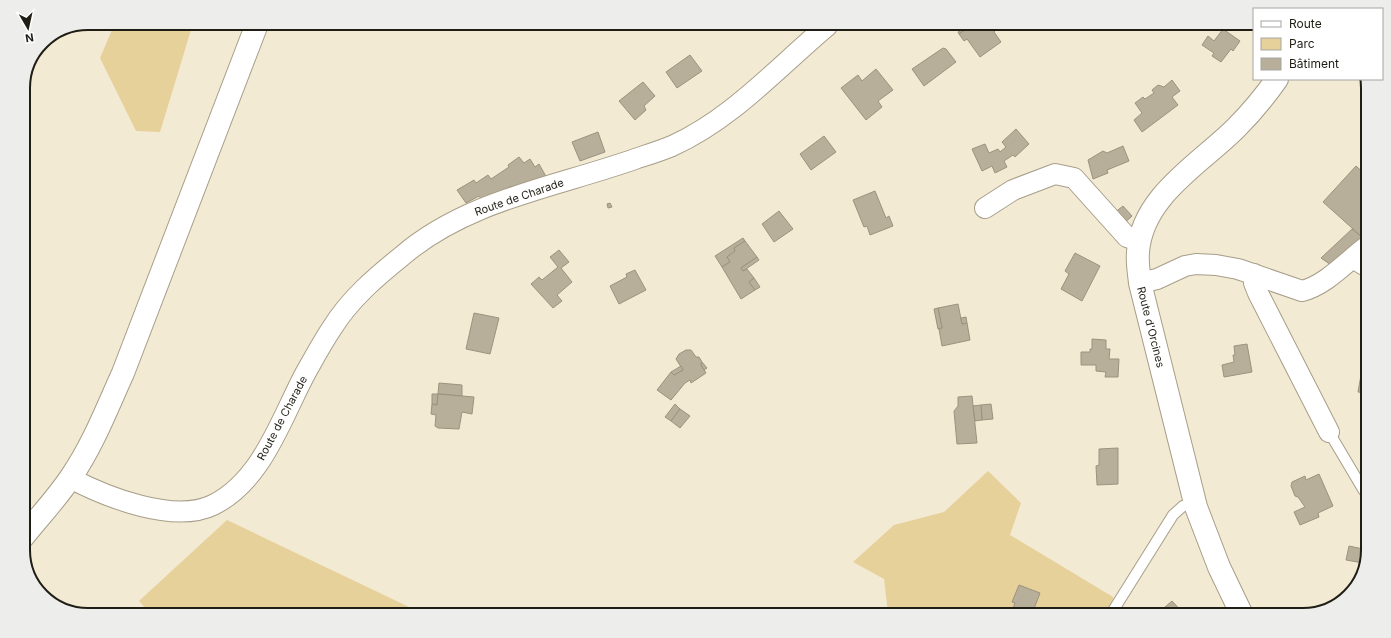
<svg xmlns="http://www.w3.org/2000/svg" width="1391" height="638" font-family="Inter,sans-serif">
<rect width="100%" height="100%" fill="#f3ead4"/>
<g fill="#e7d19b">
<path d="M115,23L232,24H233L191,30L160,132L136,131L100,58Z"/>
<path d="M988,471L1021,503L1010,535L1113,597V614L888,613L884,579L853,562L894,525L944,512Z"/>
<path d="M227,520L407,606L413,611L147,610L139,601Z"/>
</g>
<g fill="#b8af9a" stroke="#9c937f">
<path d="M965,27H969L959,34L958,32Z"/>
<path d="M969,27H993L996,30L994,32L1001,42L980,57L967,39L964,41L959,34Z"/>
<path d="M1223,29L1240,41L1233,51L1231,49L1221,62L1212,56L1214,53L1202,45L1208,36L1214,41Z"/>
<path d="M943,48L946,49L956,62L924,86L912,69Z"/>
<path d="M690,55L702,71L677,88L666,72Z"/>
<path d="M876,69L893,90L878,101L882,107L866,120L841,88L858,75L862,81Z"/>
<path d="M1172,80L1180,91L1172,97L1178,105L1142,132L1134,120L1142,113L1135,103L1143,97L1145,99L1154,93L1152,90L1158,85L1164,87Z"/>
<path d="M643,82L655,96L644,106L646,110L635,120L619,101Z"/>
<path d="M1016,129L1029,144L1015,157L1013,155L1004,161L1007,167L995,173L992,166L982,171L972,149L985,144L989,153L998,149L1000,152L1006,147L1002,142Z"/>
<path d="M598,132L605,152L580,161L572,142Z"/>
<path d="M824,136L836,152L811,170L800,154Z"/>
<path d="M1123,146L1129,161L1107,170L1108,173L1093,179L1088,160L1103,151L1107,153Z"/>
<path d="M519,157L524,163L530,159L535,167L539,164L548,180L529,190L525,182L514,189L511,186L495,195L494,193L482,200L479,196L466,203L457,190L474,180L476,183L488,175L491,179L509,167L508,165Z"/>
<path d="M1356,166L1367,176L1366,233L1362,237L1323,202Z"/>
<path d="M875,191L886,218L889,216L893,226L870,235L867,226L864,227L853,200Z"/>
<path d="M610,203L612,207L608,208L607,204Z"/>
<path d="M1123,206L1132,216L1119,228L1109,217Z"/>
<path d="M779,211L793,229L774,242L762,224Z"/>
<path d="M1352,229L1362,237L1331,265L1321,258Z"/>
<path d="M743,238L745,241L734,248L735,251L727,257L730,262L722,267L715,256Z"/>
<path d="M745,241L757,257L741,268L743,271L747,269L754,278L749,282L755,290L741,299L722,267L730,262L727,257L735,251L734,248Z"/>
<path d="M559,250L569,262L561,268L572,282L557,295L562,301L553,308L531,284L539,277L542,280L558,267L550,257Z"/>
<path d="M1075,253L1100,266L1082,301L1061,289L1069,274L1065,271Z"/>
<path d="M757,257L759,260L743,271L741,268Z"/>
<path d="M635,270L646,290L619,304L610,286L627,277L626,274Z"/>
<path d="M754,278L760,287L755,290L749,282Z"/>
<path d="M958,304L962,324L967,323L970,340L942,346L939,329L942,328L938,308Z"/>
<path d="M938,308L942,328L938,329L934,309Z"/>
<path d="M474,313L499,318L490,354L466,349Z"/>
<path d="M966,317L967,323L962,324L961,318Z"/>
<path d="M1092,339L1106,340V349H1110L1109,359H1119L1118,377H1105L1106,372L1096,371V365H1081V352H1090V349H1092Z"/>
<path d="M1247,344L1252,372L1224,377L1222,365L1234,362L1233,355H1235L1234,346Z"/>
<path d="M686,350H691L696,357H699L702,362L701,365L706,373L691,383L690,380L685,383L671,400L657,390L671,372L674,375L683,370L676,359L679,354Z"/>
<path d="M702,362L707,368L704,370L701,365Z"/>
<path d="M681,366L683,370L674,375L671,372Z"/>
<path d="M1361,375L1365,376V393L1358,392Z"/>
<path d="M439,383L462,385V396L438,394Z"/>
<path d="M432,394H438L437,405L432,404Z"/>
<path d="M438,394L474,397L472,414L462,412L459,429L438,428L435,426L436,415L431,414L432,404L437,405Z"/>
<path d="M972,396L977,443L957,444L954,411L958,406V397Z"/>
<path d="M675,404L680,409L671,421L665,417Z"/>
<path d="M991,404L993,419L982,420L981,405Z"/>
<path d="M981,405L982,420L975,421L973,406Z"/>
<path d="M680,409L690,416L680,428L671,421Z"/>
<path d="M1118,448V484L1097,485L1096,466L1099,465V449Z"/>
<path d="M1319,474L1333,506L1318,513L1319,517L1300,525L1294,512L1305,507L1298,497L1295,496L1291,486L1292,482L1305,476L1306,480Z"/>
<path d="M1349,546L1363,549V563L1346,560Z"/>
<path d="M1019,585L1040,593L1032,614H1011L1015,603L1012,602Z"/>
<path d="M1172,601L1185,615L1159,614L1158,613Z"/>
</g>
<g fill="none" stroke-linecap="round" stroke-linejoin="round">
<g stroke="#a79e89" stroke-width="12">
<g id="lane">
<path d="M1348,261L1366,272"/>
<path d="M1329,432L1364,491"/>
<path d="M1111,614L1173,515L1183,506L1195,502"/>
</g>
</g>
<g stroke="#a79e89" stroke-width="22">
<g id="street">
<path d="M985,208L1013,190L1055,174L1074,178L1127,237L1139,241"/>
<path d="M1254,274V283L1258,293L1329,432"/>
<path d="M1140,283L1157,279L1185,266L1196,264L1216,265L1238,269L1302,291C1326,285 1346,262 1366,247"/>
<path d="M70,478C106,497 174,524 213,505C262,481 281,419 305,374C314,358 322,343 332,328C350,299 376,277 402,256C467,200 556,187 635,159C647,155 660,151 672,146C732,119 777,68 827,26"/>
</g>
</g>
<g stroke="#a79e89" stroke-width="24">
<g id="secondary">
<path d="M23,537C39,517 57,498 71,477C93,445 107,408 123,373L257,24"/>
<path d="M1242,615L1219,567L1196,507L1140,283C1139,273 1137,263 1138,252C1142,196 1200,164 1236,128C1251,113 1265,96 1277,79"/>
</g>
</g>
<use href="#lane" stroke="#fff" stroke-width="10"/>
<use href="#street" stroke="#fff" stroke-width="20"/>
<use href="#secondary" stroke="#fff" stroke-width="22"/>
</g>
<g text-anchor="middle" dominant-baseline="central" stroke-width="3" stroke-linejoin="round" paint-order="stroke">
<g font-size="11" fill="#201d15" stroke="#fff">
<text transform="translate(519 197) rotate(-19)">Route de Charade</text>
<text transform="translate(1151 327) rotate(76)">Route d'Orcines</text>
<text transform="translate(282 418) rotate(-62)">Route de Charade</text>
</g>
</g>
<path d="M0 0H1391V638H0ZM88 30H1303A58 58 0 0 1 1361 88V550A58 58 0 0 1 1303 608H88A58 58 0 0 1 30 550V88A58 58 0 0 1 88 30Z" fill="#ededec" fill-rule="evenodd"/>
<path fill="none" stroke="#201d15" stroke-width="2" d="M88 30H1303A58 58 0 0 1 1361 88V550A58 58 0 0 1 1303 608H88A58 58 0 0 1 30 550V88A58 58 0 0 1 88 30Z"/>
<rect x="1253" y="8" width="130" height="72" fill="#ffffff" stroke="#a6a5a1"/>
<rect x="1261" y="21" width="20" height="6" fill="#ffffff" stroke="#a6a5a1"/>
<text x="1289" y="28" font-size="12" fill="#201d15">Route</text>
<rect x="1261" y="38" width="20" height="12" fill="#e7d19b" stroke="#a6a5a1"/>
<text x="1289" y="48" font-size="12" fill="#201d15">Parc</text>
<rect x="1261" y="58" width="20" height="12" fill="#b8af9a" stroke="#a6a5a1"/>
<text x="1289" y="68" font-size="12" fill="#201d15">Bâtiment</text>
<g transform="translate(28 28) rotate(171)" stroke="#ffffff" stroke-width="3" paint-order="stroke">
<path d="M0-3L7 15L0 10L-7 15Z" fill="#201d15"/>
<text y="-6" font-size="11" font-weight="bold" text-anchor="middle" fill="#201d15">N</text>
</g>
</svg>
